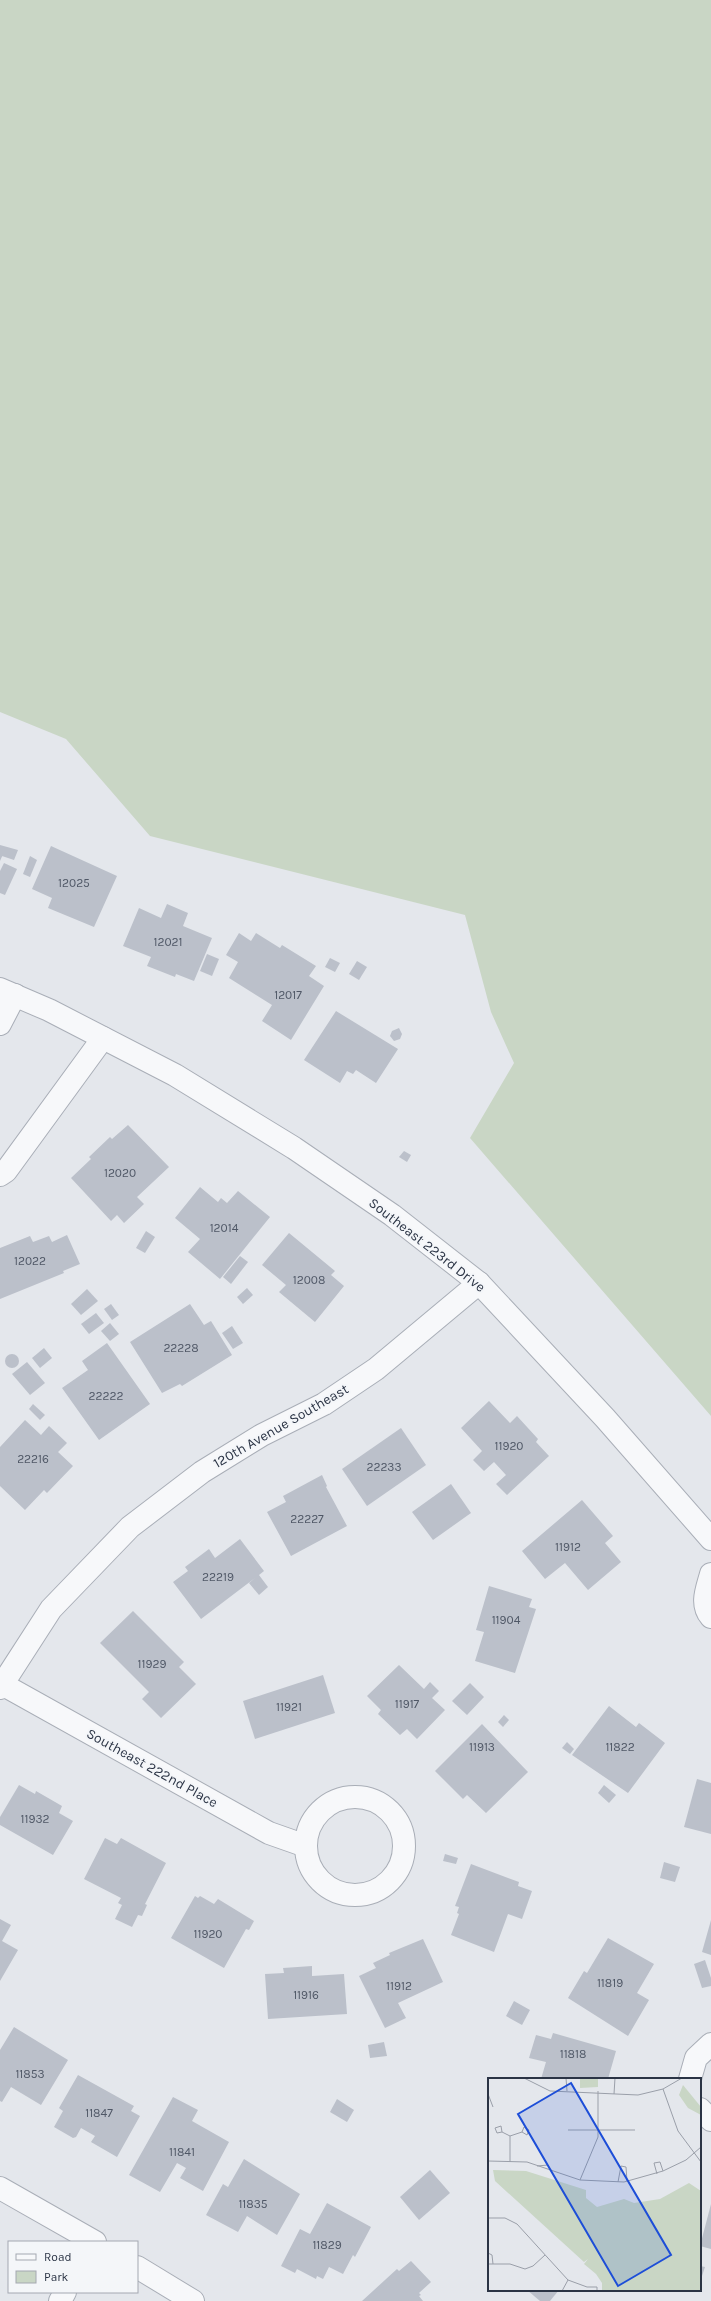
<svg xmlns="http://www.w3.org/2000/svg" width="711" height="2301" font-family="Karla,sans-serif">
<rect width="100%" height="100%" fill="#e4e7ec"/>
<path fill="#c9d6c5" d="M0,0H711V1416L470,1138L514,1063L491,1012L465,915L150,836L66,739L0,712Z"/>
<g fill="#bbc0ca">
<path d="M0,845L18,850L14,860L2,856L4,852L0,861Z"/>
<path d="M51,846L117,876L94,927L48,908L52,898L32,889Z"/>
<path d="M30,856L37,860L30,877L23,874Z"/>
<path d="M4,863L17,869L5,895L0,893V871Z"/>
<path d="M167,904L188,913L183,926L212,938L194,981L176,974L175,977L147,966L151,957L123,946L139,908L161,918Z"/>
<path d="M239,933L251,941L256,933L280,948L282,945L316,966L309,976L324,986L291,1040L262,1021L272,1005L229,978L238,962L226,955Z"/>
<path d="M207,954L219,959L212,976L200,971Z"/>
<path d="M330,958L340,963L335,972L325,967Z"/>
<path d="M357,961L367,967L359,980L349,974Z"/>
<path d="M336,1011L398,1049L376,1083L356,1070L353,1074L347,1071L340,1083L304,1060Z"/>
<path d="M399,1028L402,1034L400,1039L394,1041L390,1036L392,1031Z"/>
<path d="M128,1125L169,1167L137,1197L144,1204L124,1223L117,1215L111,1221L71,1178L91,1159L89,1157L110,1137L112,1139Z"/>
<path d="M404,1151L411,1155L407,1162L399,1157Z"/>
<path d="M200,1187L218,1202L221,1198L227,1203L238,1191L270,1217L220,1279L188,1252L200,1239L175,1218Z"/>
<path d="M146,1231L155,1237L145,1253L136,1248Z"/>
<path d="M289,1233L335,1271L331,1275L344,1286L315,1322L279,1292L286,1285L262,1265Z"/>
<path d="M67,1235L80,1264L63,1271L64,1273L0,1299V1248L30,1236L33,1242L49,1236L52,1242Z"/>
<path d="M240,1256L248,1262L231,1284L223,1277Z"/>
<path d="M247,1288L253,1295L243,1304L237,1297Z"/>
<path d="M87,1289L98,1301L81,1315L71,1304Z"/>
<path d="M111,1304L119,1315L112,1320L104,1309Z"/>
<path d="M190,1304L204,1325L211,1321L232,1355L182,1386L180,1384L162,1393L130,1342Z"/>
<path d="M96,1313L104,1323L89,1334L81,1324Z"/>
<path d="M110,1323L119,1334L110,1341L101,1331Z"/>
<path d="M232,1326L243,1343L233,1349L222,1333Z"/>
<path d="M107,1343L150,1404L99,1440L62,1388L88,1370L82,1361Z"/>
<path d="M44,1348L52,1358L40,1368L32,1358Z"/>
<circle cx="12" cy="1361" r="7"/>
<path d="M27,1362L45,1383L30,1395L12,1374Z"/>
<path d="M489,1401L510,1423L517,1416L538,1439L536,1442L549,1456L507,1495L496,1484L506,1475L494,1462L484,1471L473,1460L482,1451L461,1428Z"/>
<path d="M33,1404L45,1415L40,1420L29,1409Z"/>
<path d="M25,1420L41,1435L49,1426L67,1443L58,1452L73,1466L47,1493L44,1490L25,1510L0,1486V1447Z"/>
<path d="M401,1428L426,1465L367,1506L342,1469Z"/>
<path d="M322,1475L327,1486L326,1487L347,1526L291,1556L267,1512L286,1502L283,1496Z"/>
<path d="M451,1484L471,1513L433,1540L412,1512Z"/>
<path d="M582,1500L613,1536L605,1543L621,1562L588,1590L565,1563L545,1579L522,1551Z"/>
<path d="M240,1539L264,1571L259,1575L268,1587L259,1595L249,1583L255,1578L201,1619L173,1582L188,1571L185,1567L209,1549L215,1558Z"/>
<path d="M489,1586L532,1599L529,1607L536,1609L515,1673L475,1661L484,1632L476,1630Z"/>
<path d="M133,1611L184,1662L179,1667L196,1684L161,1718L142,1699L149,1692L100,1643Z"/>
<path d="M399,1665L424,1689L430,1682L439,1691L432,1698L445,1710L417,1739L407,1729L400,1735L378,1714L381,1710L367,1696Z"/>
<path d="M323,1675L335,1713L255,1739L243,1701Z"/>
<path d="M470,1683L484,1697L467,1715L452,1701Z"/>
<path d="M609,1706L636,1727L639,1723L665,1743L628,1793L572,1755Z"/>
<path d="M504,1715L509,1720L503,1727L498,1722Z"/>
<path d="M482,1724L528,1772L486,1813L467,1795L463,1799L435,1771Z"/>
<path d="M567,1742L574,1749L570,1754L562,1748Z"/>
<path d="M697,1779L711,1783V1834L684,1827Z"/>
<path d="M19,1785L35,1794L36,1791L62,1806L59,1813L73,1821L53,1855L0,1825V1817Z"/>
<path d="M604,1785L616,1795L609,1803L598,1793Z"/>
<path d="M105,1838L117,1844L121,1838L166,1863L145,1904L147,1905L142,1916L138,1915L132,1927L115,1919L122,1905L118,1903L121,1898L84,1879Z"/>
<path d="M445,1854L458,1858L456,1864L443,1861Z"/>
<path d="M664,1862L680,1867L675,1882L660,1878Z"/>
<path d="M471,1864L519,1882L518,1886L532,1891L522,1919L508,1914L494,1952L451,1935L459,1914L457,1913L459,1907L455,1906Z"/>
<path d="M195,1896L198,1898L200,1896L214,1904L218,1899L254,1921L249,1930L246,1929L224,1968L171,1938Z"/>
<path d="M0,1919L11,1925L2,1941L18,1950L0,1981Z"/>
<path d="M711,1920V1955L702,1952Z"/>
<path d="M608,1938L654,1964L637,1993L649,2000L628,2036L568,1998L584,1971L587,1973Z"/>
<path d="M423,1939L443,1982L398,2003L406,2018L385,2028L359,1976L376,1968L373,1963L390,1955L389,1953Z"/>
<path d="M705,1960L711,1978V1986L702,1988L694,1964Z"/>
<path d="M312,1966V1976L344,1974L347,2014L268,2019L265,1974L284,1973L283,1968Z"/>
<path d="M514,2001L530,2010L522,2025L506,2016Z"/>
<path d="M14,2027L68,2060L41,2105L11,2087L2,2102L0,2101V2050Z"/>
<path d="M553,2033L616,2051L608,2079H541L546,2062L529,2058L536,2035L551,2039Z"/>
<path d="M384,2042L387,2056L370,2058L368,2045Z"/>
<path d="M78,2075L134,2106L131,2111L140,2116L117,2157L91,2142L95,2136L81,2128L76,2137L73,2138L54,2127L63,2111L59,2108Z"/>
<path d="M173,2097L198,2110L192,2121L229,2142L203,2191L180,2178L186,2168L177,2163L160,2192L129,2175Z"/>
<path d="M337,2099L354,2110L347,2122L330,2112Z"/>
<path d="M244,2159L300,2194L277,2235L247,2216L238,2232L206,2215L223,2184L228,2187Z"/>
<path d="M430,2170L450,2193L419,2220L400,2197Z"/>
<path d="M327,2203L371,2227L355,2257L353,2255L343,2274L329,2267L323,2279L317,2276L316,2279L297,2269L295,2273L281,2266L300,2229L310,2234Z"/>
<path d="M711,2204V2249L700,2246Z"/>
<path d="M411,2261L431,2282L419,2293L421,2295L419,2296L423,2301H362L397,2269L399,2271Z"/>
<path d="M700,2266L705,2267L700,2282Z"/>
<path d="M527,2290H559L550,2301H540Z"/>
</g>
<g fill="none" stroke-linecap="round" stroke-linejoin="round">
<g stroke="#a9aeb7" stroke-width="24">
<g id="minor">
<path d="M0,989L49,1010L175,1075L294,1148L392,1215L479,1283L605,1418L711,1539"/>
<path d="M0,1024L15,995"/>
<path d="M0,1175L6,1171L103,1038"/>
<path d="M711,1574C707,1589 700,1604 711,1617"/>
<path d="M0,1683L269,1833L306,1846"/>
<path d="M0,1688L51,1609L130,1527L202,1472L262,1435L324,1404L376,1369L479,1283"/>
<circle cx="355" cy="1846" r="49"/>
<path d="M690,2079L696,2058L711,2044"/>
<path d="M700,2109L711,2120"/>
<path d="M0,2188L95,2242"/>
<path d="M137,2267L193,2301"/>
<path d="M60,2301L65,2292"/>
</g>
</g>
<use href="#minor" stroke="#f7f8fa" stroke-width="22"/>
</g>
<g text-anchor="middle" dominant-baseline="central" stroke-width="4" stroke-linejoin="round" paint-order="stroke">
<g font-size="12" fill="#4f5766">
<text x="74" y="883">12025</text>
<text x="168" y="942">12021</text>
<text x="288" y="995">12017</text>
<text x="120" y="1173">12020</text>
<text x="224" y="1228">12014</text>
<text x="30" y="1261">12022</text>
<text x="309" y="1280">12008</text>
<text x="181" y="1348">22228</text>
<text x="106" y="1396">22222</text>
<text x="509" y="1446">11920</text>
<text x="33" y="1459">22216</text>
<text x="384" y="1467">22233</text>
<text x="307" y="1519">22227</text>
<text x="568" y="1547">11912</text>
<text x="218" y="1577">22219</text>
<text x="506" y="1620">11904</text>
<text x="152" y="1664">11929</text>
<text x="407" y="1704">11917</text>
<text x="289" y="1707">11921</text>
<text x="482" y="1747">11913</text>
<text x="620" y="1747">11822</text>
<text x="35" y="1819">11932</text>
<text x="208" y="1934">11920</text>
<text x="610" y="1983">11819</text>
<text x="399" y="1986">11912</text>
<text x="306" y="1995">11916</text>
<text x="573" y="2054">11818</text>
<text x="30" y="2074">11853</text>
<text x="99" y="2113">11847</text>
<text x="182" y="2152">11841</text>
<text x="253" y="2204">11835</text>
<text x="327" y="2245">11829</text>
</g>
<g font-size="14" fill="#2b3445" stroke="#f4f6f9">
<text transform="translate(427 1245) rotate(38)">Southeast 223rd Drive</text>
<text transform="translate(281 1426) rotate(-30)">120th Avenue Southeast</text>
<text transform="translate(152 1768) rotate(29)">Southeast 222nd Place</text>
</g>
</g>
<g transform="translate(488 2078)">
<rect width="213" height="213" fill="#e4e7ec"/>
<path d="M92,0H110V9L92,10ZM195,7L213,29V37L200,30L191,17ZM5,92L38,93L98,112V120L109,129L136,121L146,125L172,121L201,105L213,113V213H114V205L108,196L96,186L100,181L96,184L7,103Z" fill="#c9d6c5"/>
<path fill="none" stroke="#9a9fa9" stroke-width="1" d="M36,0L62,13L150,17L175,11L194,0M78,0L79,13M175,11L190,53L213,84M0,16L5,29M126,16L127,0M80,52H147M14,54L13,48L7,50L9,55L14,54L22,58L34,54L39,57L41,52L36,49L34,54M0,83L39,84L92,102L136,104L175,93L198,82L213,69M22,84V58M49,88L60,87L62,92M169,96L166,85L172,84L175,93M92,102L110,59V13M130,104L133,88L138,89L139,103M0,140H17L29,146L80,202L99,209H109V213M0,175L4,177L5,186M0,186H22L37,191L45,188L57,177M74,213L80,202"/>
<path fill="#1d4ed8" fill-opacity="0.15" stroke="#1d4ed8" stroke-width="2" d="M83,5L183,177L130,208L30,36Z"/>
<rect width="213" height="213" fill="none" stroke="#2b3445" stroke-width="2"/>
</g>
<rect x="8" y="2241" width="130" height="52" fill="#f4f6f9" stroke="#a4a8b1"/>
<rect x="16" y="2254" width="20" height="6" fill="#f7f8fa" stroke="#a4a8b1"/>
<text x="44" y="2261" font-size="12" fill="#2b3445">Road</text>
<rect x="16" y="2271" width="20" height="12" fill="#c9d6c5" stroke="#a4a8b1"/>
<text x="44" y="2281" font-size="12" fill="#2b3445">Park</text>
</svg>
